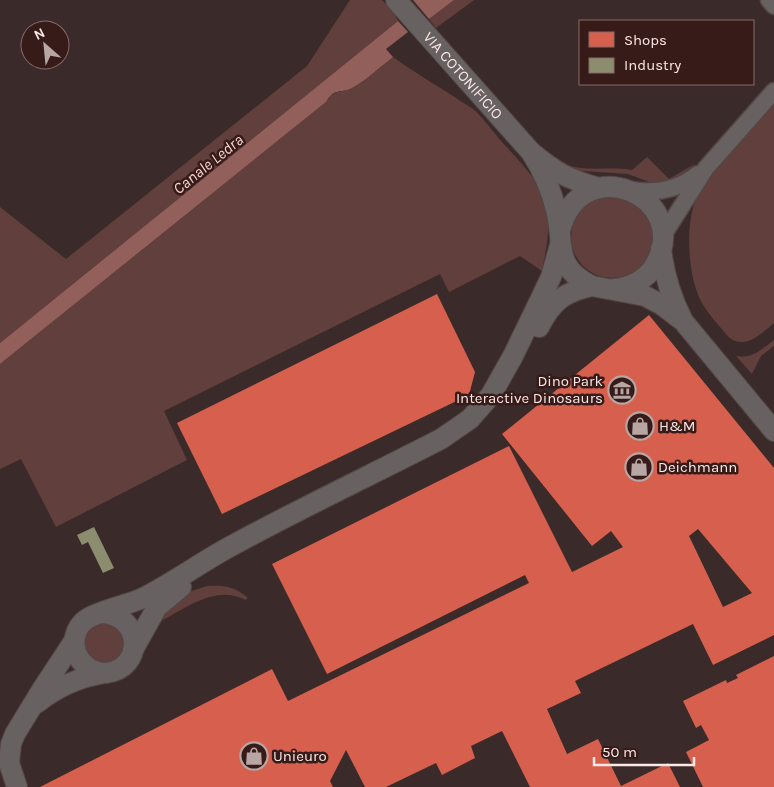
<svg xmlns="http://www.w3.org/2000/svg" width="774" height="787" font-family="Karla,sans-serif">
<rect width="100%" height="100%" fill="#3a2a29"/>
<g fill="#613f3c">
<path d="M350,0H382L393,11L398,21L0,343V207L66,259L307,66Z"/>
<path d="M454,0H474L436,28L429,19Z"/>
<path d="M393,57C419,76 447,91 473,109C482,116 489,127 496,135C512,154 542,181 547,206C551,228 546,250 542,271L520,256L449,292L440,274L164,411L187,460L56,527L21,459L0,469V364L326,102C335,88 339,94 352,88C364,82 382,66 393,57Z"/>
<path d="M774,104V323C764,331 754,342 741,342C731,342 726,334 720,327C714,320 707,312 702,303C688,278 685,228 695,202C701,183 715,169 728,155C742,138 756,122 770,105Z"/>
<path d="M554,157C559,159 564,163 568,165C586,172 613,166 632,170L647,157L669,179L696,163L675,179L661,182L652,183L628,174L581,171L570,168Z"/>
<circle cx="612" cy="237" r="41"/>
<path d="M774,340V346L761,356L752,374L736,356C752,359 762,349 774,340Z"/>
<path d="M207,586C223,585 235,586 248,598L245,600C216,584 185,609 159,622L158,612L188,592Z"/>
<path d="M102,619L113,621L126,638C125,643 125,650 122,654C115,666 94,666 87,654C84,650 84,640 83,634Z"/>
</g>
<g fill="#925f5a">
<path d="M413,0H454L429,19Z"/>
<path d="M398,21L408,32L386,49L393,57C380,67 367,80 352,88C340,94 335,87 326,102L0,364V343Z"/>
</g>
<g fill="#d6604d" fill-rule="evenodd">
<path d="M437,294L475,372L469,395L222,514L177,423Z"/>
<path d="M649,315L774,468V635L713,665L693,624L575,681L581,693L547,709L567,754L598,739L621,786L668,763L680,787H530L502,731L471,746L475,758L442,775L436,763L386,787H365L346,750L330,781L333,787H40L272,669L288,701L529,583L525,575L327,674L272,564L509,446L572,572L623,547L611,531L592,546L502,434ZM698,529L752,593L723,607L689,536Z"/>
<path d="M774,656V787H703L686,752L709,740L701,725L696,728L683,701L726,680L727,683L738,678L736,675Z"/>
</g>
<path fill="#8c8c6e" d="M94,527L114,568L103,573L88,542L82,545L77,535Z"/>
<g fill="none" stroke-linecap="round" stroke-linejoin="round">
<g stroke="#534645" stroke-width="19">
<g id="minor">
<path d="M769,0L774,6"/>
<path d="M631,190C656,194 678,190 698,174"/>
<path d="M662,237L706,168L774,91"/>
</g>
</g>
<g stroke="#534645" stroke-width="22">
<g id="tertiary">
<path id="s1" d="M396,0L531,152C556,173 568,179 599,188"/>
<path d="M531,152C543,171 551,188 556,210C565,244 552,266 592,286L645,296L662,305L683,321L774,431"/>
<path d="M560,231C580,148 694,196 655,265C647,279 630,288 614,289"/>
<path d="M661,249C664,274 671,297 682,319"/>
<path d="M539,327C552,301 564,292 592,286"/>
<path d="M101,613C144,615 144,669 106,673C99,673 90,670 85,665C72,654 71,634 83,622C93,612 128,605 143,598C175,582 204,560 235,544C303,507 373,474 441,439L470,419L491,395L513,356L541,298L551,277L560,245"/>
<path d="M133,650L157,607L181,587"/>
<path d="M37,703C57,687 80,677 105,673"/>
<path d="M17,787L9,763L11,744L15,734L43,688L74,641"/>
</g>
</g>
<use href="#minor" stroke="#686161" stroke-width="16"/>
<use href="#tertiary" stroke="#686161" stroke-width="20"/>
</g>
<defs>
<g id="museum-ring" transform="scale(1.4375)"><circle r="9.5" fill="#361b19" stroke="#b8a6a4" stroke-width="1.5"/><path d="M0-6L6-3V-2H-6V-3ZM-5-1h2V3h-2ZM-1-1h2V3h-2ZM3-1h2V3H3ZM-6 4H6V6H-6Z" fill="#b8a6a4"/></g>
<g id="shop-ring" transform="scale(1.4375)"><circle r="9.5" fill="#361b19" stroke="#b8a6a4" stroke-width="1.5"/><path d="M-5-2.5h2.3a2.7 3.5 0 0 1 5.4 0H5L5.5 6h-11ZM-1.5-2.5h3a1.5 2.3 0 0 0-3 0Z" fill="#b8a6a4"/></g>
</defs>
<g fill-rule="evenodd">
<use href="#museum-ring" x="622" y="390"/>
<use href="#shop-ring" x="640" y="426"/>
<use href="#shop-ring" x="639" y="467"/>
<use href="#shop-ring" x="254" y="756"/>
</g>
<g text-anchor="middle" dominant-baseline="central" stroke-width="5" stroke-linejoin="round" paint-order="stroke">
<g font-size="15" fill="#fce8e6" stroke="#361b19">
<text stroke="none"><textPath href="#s1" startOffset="101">VIA COTONIFICIO</textPath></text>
</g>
<g font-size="15" fill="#fce8e6" stroke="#361b19" text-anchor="start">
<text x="603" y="381" text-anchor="end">Dino Park<tspan x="603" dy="17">Interactive Dinosaurs</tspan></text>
<text x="659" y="426">H&amp;M</text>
<text x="658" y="467">Deichmann</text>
<text x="273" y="756">Unieuro</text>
</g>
<g font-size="16" font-style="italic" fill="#f8d3d0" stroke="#361b19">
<text transform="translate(208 164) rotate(-39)">Canale Ledra</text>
</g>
</g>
<rect x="579" y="20" width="175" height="65" fill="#361b19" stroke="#856d6b"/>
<rect x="589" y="32" width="25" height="15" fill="#d6604d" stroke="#856d6b"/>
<text x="624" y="45" font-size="15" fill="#fce8e6">Shops</text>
<rect x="589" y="58" width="25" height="15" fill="#8c8c6e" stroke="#856d6b"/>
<text x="624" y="70" font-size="15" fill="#fce8e6">Industry</text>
<g transform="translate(45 45) rotate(333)"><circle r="24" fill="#361b19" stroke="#856d6b"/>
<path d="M0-4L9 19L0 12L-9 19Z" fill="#b8a6a4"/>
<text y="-8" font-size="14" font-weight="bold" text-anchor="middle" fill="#fce8e6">N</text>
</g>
<path d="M594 757v8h100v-8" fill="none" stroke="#fce8e6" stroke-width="2.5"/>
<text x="602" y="757" font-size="15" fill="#fce8e6" stroke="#361b19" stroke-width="4" paint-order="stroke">50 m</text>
</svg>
